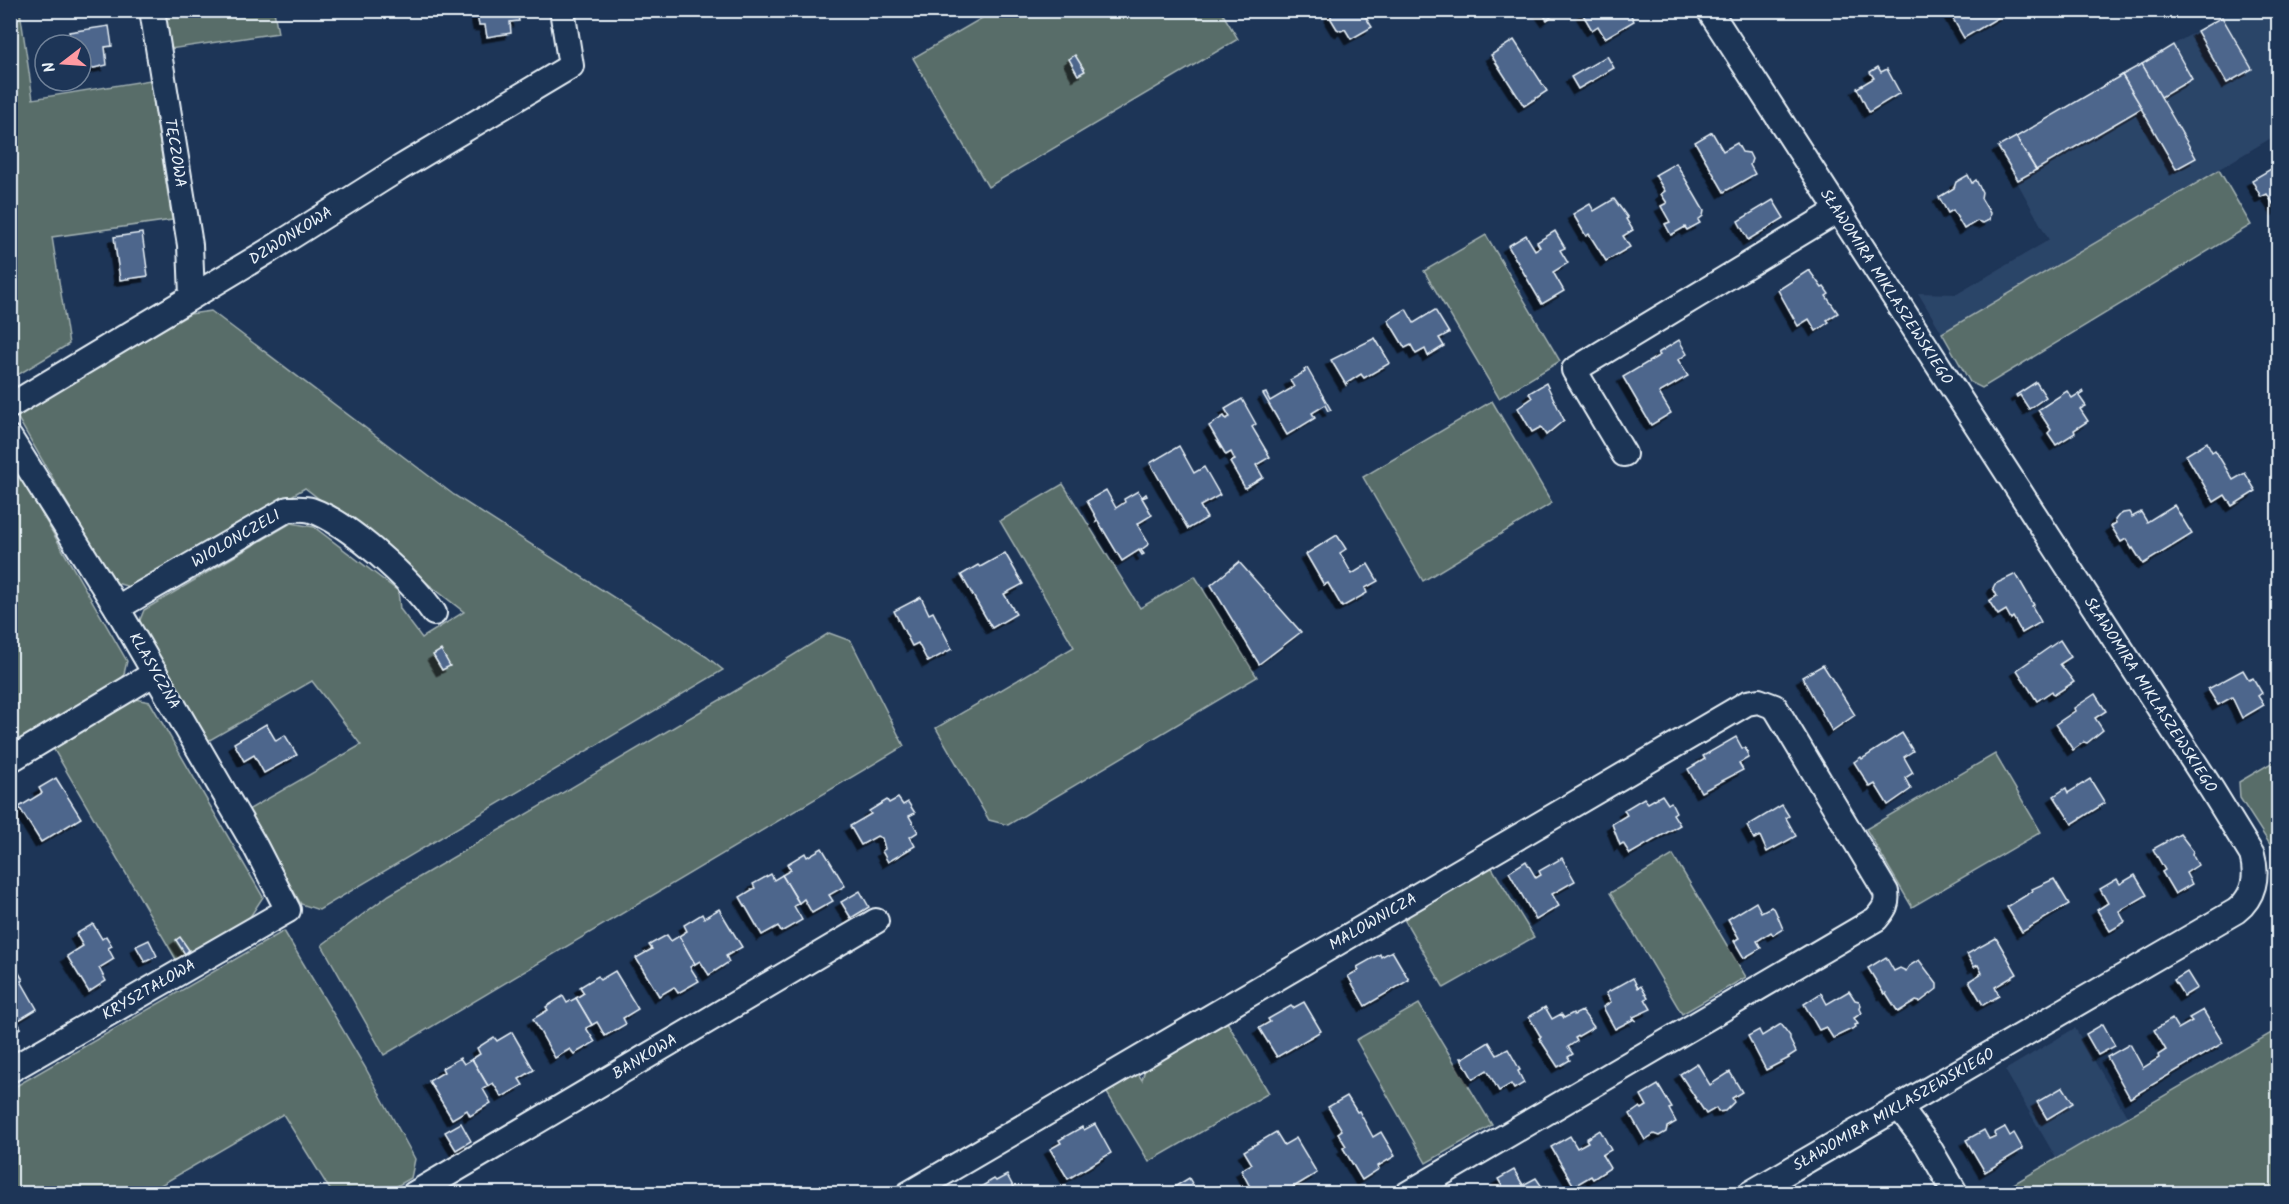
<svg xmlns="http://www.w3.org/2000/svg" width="2289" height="1204" font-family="Kalam,sans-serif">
<defs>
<filter id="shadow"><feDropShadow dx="-5.5" dy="5.5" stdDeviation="0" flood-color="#0009"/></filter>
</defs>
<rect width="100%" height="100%" fill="#1d3557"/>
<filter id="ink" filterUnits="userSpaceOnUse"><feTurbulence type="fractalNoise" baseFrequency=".0167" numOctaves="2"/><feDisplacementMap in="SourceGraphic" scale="12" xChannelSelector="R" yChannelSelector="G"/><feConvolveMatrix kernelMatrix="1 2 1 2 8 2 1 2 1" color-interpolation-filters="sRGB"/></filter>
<g filter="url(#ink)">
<g fill="#2c4467">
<path d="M2231,11H2278V134L1942,333L1918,293L1957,294L2049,240L1998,147Z"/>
<path d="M2075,1028L2128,1118L2056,1158L2005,1070Z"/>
</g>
<g fill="#596d69" stroke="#a0afb0" stroke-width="1.5">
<path d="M20,11L33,99L150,80L172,220L52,237L69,344L11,379L10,11Z"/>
<path d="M164,11H274L278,33L170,49Z"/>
<path d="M994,11H1221L1238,39L988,187L913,58Z"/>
<path d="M2219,170L2251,225L1982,388L1970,382L1942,333Z"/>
<path d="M1486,235L1560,361L1499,398L1424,271Z"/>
<path d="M211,311L454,495L707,657L723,670L319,910L301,904L248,810L361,745L312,681L208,741L138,625L144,610L291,523L314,527L398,591L400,609L422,638L464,612L305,488L133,588L113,582L16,415L190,314Z"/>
<path d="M1492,401L1552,503L1423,581L1363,477Z"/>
<path d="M10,459L127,661L123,678L11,746Z"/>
<path d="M1063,484L1140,608L1195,576L1257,677L1008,825L989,820L936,728L1074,647L1000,521Z"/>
<path d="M829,633L851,641L904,746L384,1055L322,945L389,895L742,687Z"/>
<path d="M135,699L150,702L263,897L246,923L178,963L53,748Z"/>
<path d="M1995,754L2041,832L1912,907L1866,829Z"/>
<path d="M2278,759V857L2240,798L2239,782Z"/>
<path d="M1673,855L1746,977L1682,1014L1610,893Z"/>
<path d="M1489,863L1534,937L1444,988L1401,914Z"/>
<path d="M284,931L365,1067L415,1159L411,1178L385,1193H332L283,1114L147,1193H11V1089Z"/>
<path d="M1419,1004L1492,1125L1426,1163L1356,1040Z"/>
<path d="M1224,1017L1269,1093L1149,1162L1104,1088L1135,1069L1142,1080L1147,1062Z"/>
<path d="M2278,1029V1184L2262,1194L1998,1193Z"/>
</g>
<g fill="#4e668c" stroke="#e8f1f8" stroke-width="1.5" filter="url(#shadow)">
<path d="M476,10H517L519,21L510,22L511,33L487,37L485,25H479Z"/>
<path d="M1334,10H1361L1372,27L1351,39L1345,29L1341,31L1337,29L1331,19V14Z"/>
<path d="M1540,10H1560L1547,20Z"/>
<path d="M1586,10H1628L1634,21L1605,38L1598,26L1592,30L1582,13Z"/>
<path d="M1948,10H2011L1964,38Z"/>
<path d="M2222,17L2252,69L2227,83L2197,31Z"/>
<path d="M109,26L112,46L105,47L107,65L85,70L84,64H81V45H68L71,44L69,32Z"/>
<path d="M1514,40L1547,91L1524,106L1491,55Z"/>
<path d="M2173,45L2192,79L2161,97L2142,64Z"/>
<path d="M1075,55L1085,71L1078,75L1069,59Z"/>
<path d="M1607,56L1614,68L1578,89L1571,77Z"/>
<path d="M2142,64L2196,158L2176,169L2122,75Z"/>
<path d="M1878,67L1881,72L1887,69L1900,93L1869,112L1857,88L1874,78L1870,72Z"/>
<path d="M2122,75L2142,108L2036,170L2016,137Z"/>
<path d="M1712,132L1723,151L1737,143L1742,152L1749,153L1752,159L1750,165L1755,174L1724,192L1695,142Z"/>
<path d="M2016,137L2036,170L2018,180L1998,147Z"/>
<path d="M1676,163L1704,211L1703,216L1698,220L1700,223L1687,230L1685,227L1671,235L1665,224L1670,222L1661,206L1667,203L1661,194L1665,191L1655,175Z"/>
<path d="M2276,166L2278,171V209L2277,210L2267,194L2261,197L2252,180Z"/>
<path d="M1968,175L1972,183L1976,180L1982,192L1981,198L1990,213L1989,220L1983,223L1977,221L1964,229L1953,210L1948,213L1939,197L1954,188L1956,182Z"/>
<path d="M1614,199L1628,218L1626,219L1633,230L1623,236L1630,247L1606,261L1589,234L1586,236L1573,214L1590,204L1594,211Z"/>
<path d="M1773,200L1784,218L1748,240L1738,221Z"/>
<path d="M1555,231L1565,248L1560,250L1568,263L1553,272L1564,291L1542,304L1508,246L1526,235L1535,250L1540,247L1537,242Z"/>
<path d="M142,233L148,276L120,280L114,237Z"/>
<path d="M1809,270L1822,288L1824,287L1829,294L1826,296L1838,313L1827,320L1829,322L1816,331L1809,319L1798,326L1778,290Z"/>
<path d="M1406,309L1414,323L1435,310L1449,333L1439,338L1444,346L1428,356L1425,349L1416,354L1411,345L1405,348L1388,320Z"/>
<path d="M1375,338L1390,363L1364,378L1361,374L1347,383L1346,385L1331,360Z"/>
<path d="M1679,340L1687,354L1678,360L1688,376L1659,393L1671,413L1651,425L1623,377L1660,355L1658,353Z"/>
<path d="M1307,368L1331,410L1328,411L1325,405L1312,413L1315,418L1287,435L1263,394L1266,393L1270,401L1294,387L1290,380L1305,372L1304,370Z"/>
<path d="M2036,382L2046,397L2029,409L2020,395L2017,397L2016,395Z"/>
<path d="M1546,383L1564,420L1546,435L1541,427L1532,432L1518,408L1532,398L1529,393Z"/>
<path d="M2067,391L2072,398L2083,391L2084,393L2079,396L2086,406L2080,409L2088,421L2074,430L2075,433L2056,445L2048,433L2051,430L2038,410Z"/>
<path d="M1242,399L1256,424L1252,427L1270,457L1256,465L1263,477L1245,488L1230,462L1235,460L1231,452L1226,455L1209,426L1224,416L1226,419L1230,417L1225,409Z"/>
<path d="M2207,442L2212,452L2215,450L2233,480L2245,473L2256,491L2232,506L2225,495L2214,502L2186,455Z"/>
<path d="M1179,446L1194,473L1204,467L1220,495L1200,506L1207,518L1188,529L1150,463Z"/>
<path d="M1106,490L1116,508L1125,502L1124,499L1138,491L1142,497L1146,494L1147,496L1142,498L1152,515L1137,524L1149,544L1141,550L1144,554L1142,555L1139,550L1122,561L1098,521L1096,522L1097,519L1087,501Z"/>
<path d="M2174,505L2192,534L2143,564L2133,548L2132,549L2126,539L2121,542L2111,526L2116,523L2115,520L2118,516L2123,513L2129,512L2132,517L2141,512L2147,522Z"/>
<path d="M1337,535L1346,549L1340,553L1352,574L1368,564L1378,581L1365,588L1367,593L1342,607L1328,583L1324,585L1306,554Z"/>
<path d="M1005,553L1023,584L1004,594L1016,614L992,628L961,575L978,565L980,567Z"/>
<path d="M1239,562L1301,632L1259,664L1211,585Z"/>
<path d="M2016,574L2034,605L2032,606L2041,622L2022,633L2013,617L2011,619L2006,610L1998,615L1989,601L1997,596L1993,588L1995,584Z"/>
<path d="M921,597L929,614L933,612L952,649L928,662L918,643L912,646L894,611Z"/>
<path d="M2060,640L2071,657L2060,664L2074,682L2054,695L2052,691L2037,701L2017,670Z"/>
<path d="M441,650L450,666L442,670L433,655Z"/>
<path d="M1823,665L1855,715L1832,731L1802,677Z"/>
<path d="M2243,670L2249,680L2253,678L2262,693L2258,696L2264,705L2242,718L2232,697L2218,705L2208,689Z"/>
<path d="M2095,694L2106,711L2095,718L2103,730L2087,743L2084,742L2073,750L2056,724L2075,711L2074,708Z"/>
<path d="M266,724L276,741L285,735L297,755L264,773L254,755L244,761L234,743Z"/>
<path d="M1902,733L1913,751L1904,757L1913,773L1905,778L1911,789L1888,805L1875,784L1870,787L1854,762L1861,757L1862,759Z"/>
<path d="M1736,737L1742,748H1745L1748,753V758L1739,763L1743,770L1701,792L1688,769L1705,759L1703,756Z"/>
<path d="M56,778L81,818L41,842L19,807L42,793L39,788Z"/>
<path d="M2090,779L2105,803L2072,824L2054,796L2066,788L2068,793Z"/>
<path d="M1662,795L1668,804L1671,802L1676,812L1673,814L1680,825L1630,854L1623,843L1620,845L1612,824L1627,815L1624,810L1644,798L1648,803Z"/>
<path d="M898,798L903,805L908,802L915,813L909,816L918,832L910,837L915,846L888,862L882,851L885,849L882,838L877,836L861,845L850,826L871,814L869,811L887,800L889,803Z"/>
<path d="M1782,805L1789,816L1786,818L1796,836L1767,852L1760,836L1754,839L1747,826Z"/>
<path d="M2180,834L2193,851L2192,854L2198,865L2186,873L2192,884L2175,894L2162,872L2165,870L2153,849Z"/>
<path d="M822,848L845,886L829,895L833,901L812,913L804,899L799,903L782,875L791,870L787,864L805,853L807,857Z"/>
<path d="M1562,858L1575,881L1552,894L1559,906L1536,920L1509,872L1526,861L1536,878L1541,875L1539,871Z"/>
<path d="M771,874L774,880L782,875L799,903L794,906L802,920L781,932L778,926L762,935L740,897L755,888L753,884Z"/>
<path d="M2135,875L2147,895L2119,911L2125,922L2110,931L2097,910L2108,903L2100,889L2117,879L2120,884Z"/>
<path d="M2054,879L2069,904L2022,932L2007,907L2033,891L2032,889Z"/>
<path d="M860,891L869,907L851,918L841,902Z"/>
<path d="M1756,902L1761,912L1771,907L1775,910L1783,929L1773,935L1771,932L1757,941L1761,948L1744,958L1734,941L1739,938L1728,919Z"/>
<path d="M719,909L742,947L726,956L729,962L709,975L700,961L695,964L679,936L687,931L684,925L702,914L704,918Z"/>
<path d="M93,924L102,939L106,936L112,946L108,948L114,959L99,968L106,981L89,992L67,956L83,946L76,934Z"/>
<path d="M667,935L671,941L679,936L695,964L690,967L699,981L678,993L674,987L659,996L636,958L652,949L649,945Z"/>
<path d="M180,937L189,950L185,954L176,940Z"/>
<path d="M1996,938L2017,974L1995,987L1999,996L1983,1005L1969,981L1982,973L1978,965L1974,967L1967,954Z"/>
<path d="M149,940L157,956L145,962L136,946Z"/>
<path d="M1392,951L1409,980L1365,1006L1348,976L1359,970L1357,967L1380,954L1381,957Z"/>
<path d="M1886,957L1894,971L1900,968L1906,971L1909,966L1919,960L1937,984V989L1920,1002L1916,1001L1898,1012L1886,993L1884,994L1868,968Z"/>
<path d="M16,968L23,980L21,981L37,1009L17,1021L21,1028L10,1033V971Z"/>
<path d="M615,971L638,1009L623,1018L626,1024L605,1036L597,1022L592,1025L576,998L584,993L580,987L598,976L600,980Z"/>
<path d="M2187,972L2197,988L2184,996L2174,980Z"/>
<path d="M1633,978L1638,988L1641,986L1648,998L1645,999L1651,1009L1633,1017L1636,1021L1634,1019L1615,1029L1603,1007L1611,1002L1606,993Z"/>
<path d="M1849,991L1855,1000L1859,1001L1861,1005L1860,1009L1862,1013L1854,1018L1858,1024L1855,1025L1856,1027L1833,1038L1826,1027L1819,1030L1804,1004L1821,993L1827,1004Z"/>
<path d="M563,996L567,1003L576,998L592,1025L586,1028L595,1042L574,1054L570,1049L555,1058L533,1019L548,1010L546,1007Z"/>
<path d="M1304,1002L1321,1031L1277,1057L1259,1028L1270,1022L1268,1019L1291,1006L1293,1008Z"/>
<path d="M1545,1007L1552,1019L1561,1014L1564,1018L1573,1013L1574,1015L1582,1011L1594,1027L1575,1038L1577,1041L1568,1047L1573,1054L1568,1057L1570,1060L1558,1067L1539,1038L1541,1037L1529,1017Z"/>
<path d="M2203,1010L2223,1043L2130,1098L2107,1057L2130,1044L2143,1068L2159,1058L2158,1055L2166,1050L2154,1030L2172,1019L2178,1029L2192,1021L2189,1018Z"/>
<path d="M1781,1024L1790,1036V1040L1796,1052L1788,1057L1789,1058L1766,1070L1748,1036L1759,1030L1762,1036Z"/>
<path d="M2103,1024L2115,1046L2098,1055L2086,1034Z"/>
<path d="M512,1032L534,1070L519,1079L523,1085L502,1097L493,1083L488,1086L472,1059L480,1054L477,1048L494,1037L497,1041Z"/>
<path d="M1489,1042L1497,1055L1508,1049L1520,1070L1518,1071L1524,1083L1514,1089L1511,1084L1499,1091L1487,1070L1473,1079L1461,1058H1463Z"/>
<path d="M460,1058L464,1064L472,1059L488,1086L483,1089L491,1103L470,1116L467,1110L452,1119L429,1081L444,1072L442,1068Z"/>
<path d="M1697,1063L1710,1085L1730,1072L1742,1092L1732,1098L1734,1102L1725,1111L1718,1112L1716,1108L1706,1114L1680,1074Z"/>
<path d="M1658,1085L1672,1108L1669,1109L1676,1122L1667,1127L1666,1132L1659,1136L1654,1134L1645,1140L1630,1114L1640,1107L1642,1109L1647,1106L1641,1095Z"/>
<path d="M2063,1087L2073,1103L2047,1119L2037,1102Z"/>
<path d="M1347,1096L1357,1112L1359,1111L1373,1137L1381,1132L1395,1156L1378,1166L1379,1169L1362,1180L1343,1148L1346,1146L1338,1133L1342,1130L1328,1107Z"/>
<path d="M461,1123L471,1141L456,1150L445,1132Z"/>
<path d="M1095,1124L1111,1153L1068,1179L1050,1149L1061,1143L1059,1140L1082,1127L1084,1130Z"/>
<path d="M2005,1127L2010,1136L2014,1133L2023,1149L1985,1172L1966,1140L1984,1130L1989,1139L1996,1136L1994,1133Z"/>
<path d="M1600,1130L1611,1150L1602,1155L1610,1168L1593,1179L1591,1176L1574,1186L1551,1147L1570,1136L1577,1148L1588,1142L1586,1139Z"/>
<path d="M1276,1132L1284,1145L1296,1138L1317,1173L1282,1194H1254L1241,1170L1252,1164L1244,1151Z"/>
<path d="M1514,1170L1523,1185L1536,1178L1547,1194H1507L1498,1179Z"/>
<path d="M1007,1175L1017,1194L972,1192L994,1179L996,1181Z"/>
<path d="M1189,1178L1198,1194H1154L1163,1188L1166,1192Z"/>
</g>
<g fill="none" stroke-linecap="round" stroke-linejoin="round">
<g stroke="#e8f1f8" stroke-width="28">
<g id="minor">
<path d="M152,10L190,245L192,296"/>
<path d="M1709,10L2212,790L2252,855C2258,876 2254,897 2236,911L1749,1194"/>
<path d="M10,406L270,250L400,168L571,66L562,10"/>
<path d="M10,438L117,608L255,846L288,910L10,1070"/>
<path d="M1624,454L1574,370L1837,211"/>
<path d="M117,608L288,509C295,509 304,508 311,510C349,523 411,580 434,613"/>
<path d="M10,760L155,673"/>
<path d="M1899,1107L1927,1144L1956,1194"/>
<path d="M414,1194L876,921"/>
<path d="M908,1194L1747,703L1759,701L1775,707L1886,892C1888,905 1884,909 1876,919L1407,1194"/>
</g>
</g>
<use href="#minor" stroke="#1d3557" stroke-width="24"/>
</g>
</g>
<g text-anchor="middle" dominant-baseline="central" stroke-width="5" stroke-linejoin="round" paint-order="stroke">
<g font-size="16" fill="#e8f1f8" stroke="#1d3557">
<text transform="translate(175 153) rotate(81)">TĘCZOWA</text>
<text transform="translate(291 236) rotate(-32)">DZWONKOWA</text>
<text transform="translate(1886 287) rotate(57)">SŁAWOMIRA MIKLASZEWSKIEGO</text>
<text transform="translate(236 539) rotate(-30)">WIOLONCZELI</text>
<text transform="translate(154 671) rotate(60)">KLASYCZNA</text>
<text transform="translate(2150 695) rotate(57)">SŁAWOMIRA MIKLASZEWSKIEGO</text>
<text transform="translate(1373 922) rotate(-30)">MALOWNICZA</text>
<text transform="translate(149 990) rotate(-30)">KRYSZTAŁOWA</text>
<text transform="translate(645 1057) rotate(-31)">BANKOWA</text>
<text transform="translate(1894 1110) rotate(-30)">SŁAWOMIRA MIKLASZEWSKIEGO</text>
</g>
</g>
<rect width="2289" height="1204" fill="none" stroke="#1d3557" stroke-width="36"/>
<rect x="18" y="18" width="2253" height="1168" fill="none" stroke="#e8f1f8" stroke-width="2" filter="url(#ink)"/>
<g transform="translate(63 63) rotate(253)"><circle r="28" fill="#1d3557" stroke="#6e8097" stroke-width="1.5"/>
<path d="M0-4.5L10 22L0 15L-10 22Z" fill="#ff9aa2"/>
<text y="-9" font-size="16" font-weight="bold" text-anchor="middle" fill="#e8f1f8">N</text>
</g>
</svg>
